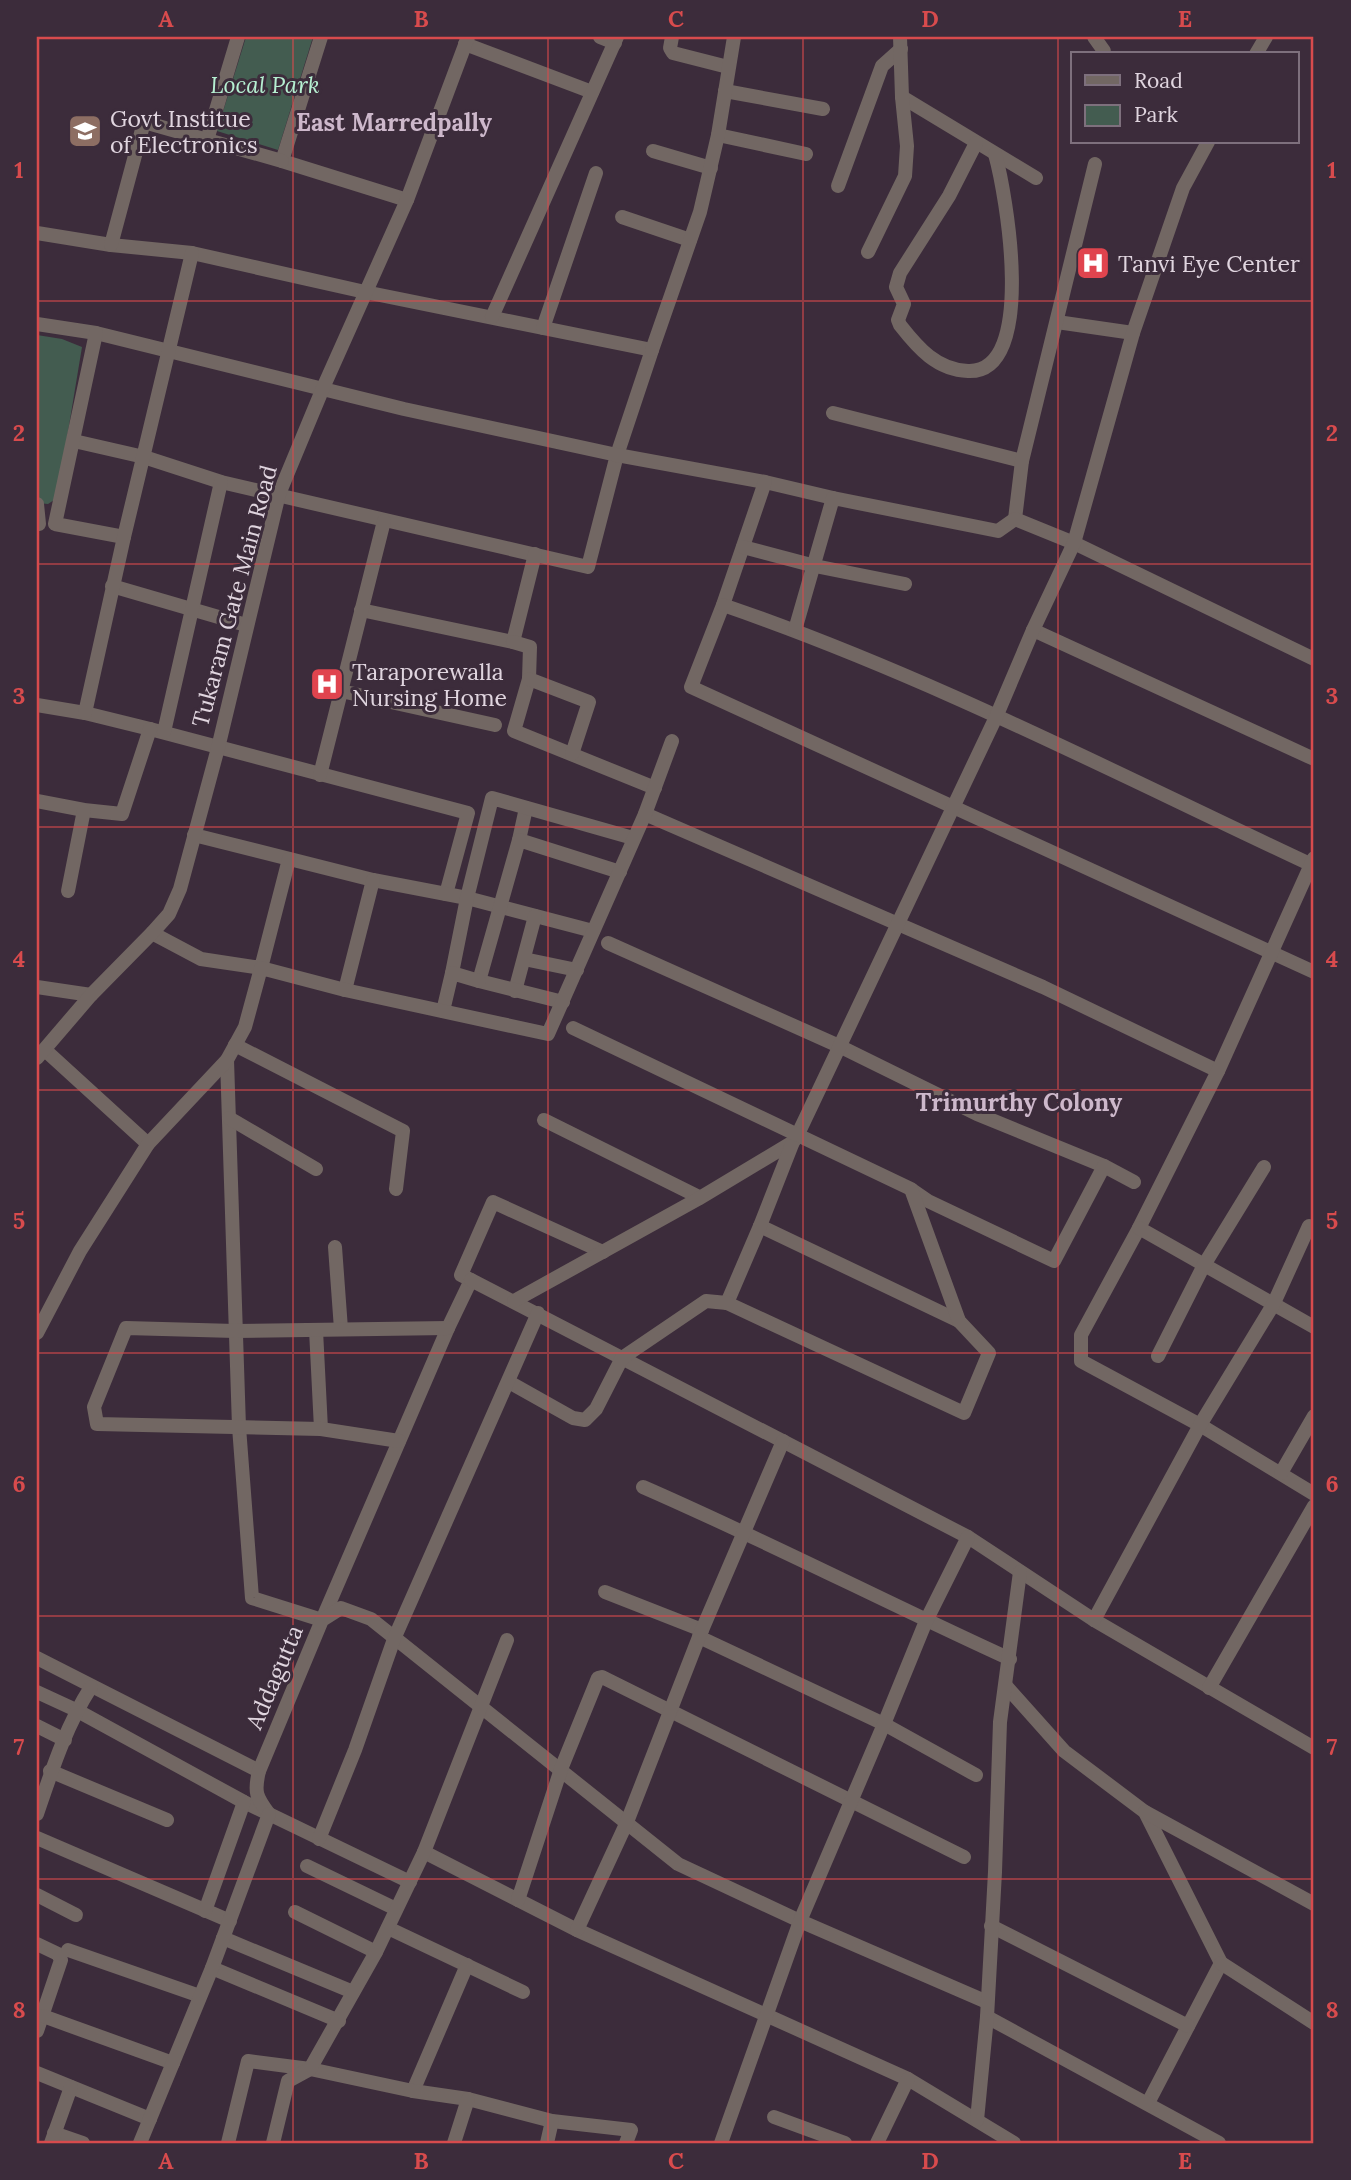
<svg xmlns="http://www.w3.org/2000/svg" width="1351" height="2180" font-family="Lora,serif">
<rect width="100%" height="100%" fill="#3c2c3b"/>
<g fill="#435c50">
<path d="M246,37H313L278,150L217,131Z"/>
<path d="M37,335L62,339L82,347L57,498L48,504L37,503Z"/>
</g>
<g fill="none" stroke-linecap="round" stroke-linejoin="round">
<g stroke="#726763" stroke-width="14">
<path d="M321,37L282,161L407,200"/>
<path d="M600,37L615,43"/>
<path d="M672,37L670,48L673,53L728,67"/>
<path d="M1094,37L1104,51"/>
<path d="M465,44L592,92"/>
<path d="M1256,54L1266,37"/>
<path d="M725,91L823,109"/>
<path d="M902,97L1036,178"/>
<path d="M718,135L806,154"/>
<path d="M207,140L238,37"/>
<path d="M976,143L949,196L900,273L896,287L904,304L898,320L900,325C918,348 937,370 968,371C1038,374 1006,193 995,154"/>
<path d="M653,151L711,168"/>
<path d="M838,186L882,66L901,49"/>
<path d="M622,217L690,240"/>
<path d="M37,233L111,245L192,253L365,292L652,350L617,455L588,567L221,482L144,457L74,441"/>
<path d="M111,245L144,122L282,161"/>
<path d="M868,252L905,176L907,146L902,97L900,37"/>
<path d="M492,317L617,37"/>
<path d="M1057,322L1133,333"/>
<path d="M37,324L96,333L404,409L617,455L765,482L833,498"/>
<path d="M543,328L596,173"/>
<path d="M96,333L55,524L124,537"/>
<path d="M652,350L700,212L718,135L734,37"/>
<path d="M833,413L1022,461"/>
<path d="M765,482L723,605L691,687L1314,972"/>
<path d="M37,504L39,524"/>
<path d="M1015,519L1022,461L1095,164"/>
<path d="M743,547L815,566L905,584"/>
<path d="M112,586L246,625"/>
<path d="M723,605C927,675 1119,775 1314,866"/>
<path d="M361,610L513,642L535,554"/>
<path d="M795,630L833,498L998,531L1015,519L1074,543L1314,659"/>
<path d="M1033,630L1314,759"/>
<path d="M513,642L530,647L529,679L514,731L655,788"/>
<path d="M529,679L589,702L572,754"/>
<path d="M341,691L495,725"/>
<path d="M37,705L85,713L150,729L468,813L446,894"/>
<path d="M85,713L124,537L192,253"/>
<path d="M164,732L221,482"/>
<path d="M320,775L384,521"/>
<path d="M37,801L84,810L122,814L150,729"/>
<path d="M645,814L1043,987L1218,1071"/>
<path d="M194,835L373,880L467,898L593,931"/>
<path d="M519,840L526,808"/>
<path d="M1314,858L1218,1071L1139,1228L1081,1335V1361L1200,1425L1314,1494"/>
<path d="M68,891L84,810"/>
<path d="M152,933L201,959L261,968L289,859"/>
<path d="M608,943L839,1046L977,1114L1104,1166L1134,1182"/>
<path d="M524,959L577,970"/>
<path d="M452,973L467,898L492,798L633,838"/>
<path d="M37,987L91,995"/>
<path d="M345,990L373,880"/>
<path d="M515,991L535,916"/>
<path d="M563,1002L479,981L519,840L620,872"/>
<path d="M443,1011L452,973L479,981"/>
<path d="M235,1045L403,1131L396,1189"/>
<path d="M45,1050L148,1144"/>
<path d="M227,1060L239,1427L252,1598L322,1620L448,1328L471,1280L461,1275L493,1202L603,1252"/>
<path d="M229,1118L316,1169"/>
<path d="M544,1120L699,1197"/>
<path d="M912,1190L928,1201L1054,1261L1104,1166"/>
<path d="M760,1226L959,1321"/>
<path d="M1139,1228L1314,1327"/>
<path d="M335,1247L341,1329"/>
<path d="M471,1280L968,1537L1094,1620L1314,1748"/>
<path d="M514,1301L698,1199L793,1142L798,1134L996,717L1033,630L1074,543L1133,333L1183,188L1208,142"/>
<path d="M727,1303L760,1226L793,1142"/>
<path d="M316,1330L321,1429"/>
<path d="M37,1333L80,1251L148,1144L227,1060L245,1027L261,968L345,990L548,1034L645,814L672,741"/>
<path d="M1158,1356L1204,1265L1264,1167"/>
<path d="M509,1382L573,1418L585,1420L596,1409L622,1358L706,1301L727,1303L964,1413L989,1353L959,1321L911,1189L573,1028"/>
<path d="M399,1441L321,1429L97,1424L94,1407L126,1328L235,1331L448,1328"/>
<path d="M1281,1473L1314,1416"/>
<path d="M643,1487C767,1541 887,1603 1010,1659"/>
<path d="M605,1592L702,1630"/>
<path d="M1094,1620L1200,1425L1273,1305L1309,1226"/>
<path d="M699,1637L884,1724L976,1775"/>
<path d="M37,1658L259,1771"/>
<path d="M1006,1686L1064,1751L1145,1812L1221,1963L1148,2103"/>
<path d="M1209,1688L1314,1506"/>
<path d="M37,1692L76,1710L244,1802L410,1882"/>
<path d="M37,1726L65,1740"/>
<path d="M50,1771L167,1820"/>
<path d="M1145,1812L1314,1904"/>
<path d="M37,1814C52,1770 66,1726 91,1687"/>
<path d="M269,1814C256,1797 254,1792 259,1771L322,1620L341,1608L371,1619L678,1864L800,1921L987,2002"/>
<path d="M37,1838L230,1921"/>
<path d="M319,1839L355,1750L394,1639L538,1313"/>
<path d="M424,1852L577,1930L908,2079L1014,2143"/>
<path d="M307,1866L396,1909"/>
<path d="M37,1895L76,1915"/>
<path d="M518,1900L561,1769L598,1678L602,1677L964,1857"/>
<path d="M205,1911L244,1802"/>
<path d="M295,1912L376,1952"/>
<path d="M991,1926L1188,2026"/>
<path d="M388,1928L523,1992"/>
<path d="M577,1930L627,1822L699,1637L783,1441"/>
<path d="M223,1938L353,1992"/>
<path d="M37,1944L58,1954L61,1960L37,2031"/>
<path d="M68,1950L200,1996"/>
<path d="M1221,1963L1314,2023"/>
<path d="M212,1968L339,2021"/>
<path d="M43,2016L173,2063"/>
<path d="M987,2017L1219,2143"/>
<path d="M37,2073L150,2119"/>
<path d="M413,2091L467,1965"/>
<path d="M774,2117L845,2143"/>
<path d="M977,2120L987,2017L995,1872L1000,1722L1020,1572"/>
<path d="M54,2133L83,2143"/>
<path d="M51,2143L71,2087"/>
<path d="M140,2143L212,1968L269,1814"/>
<path d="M228,2143L248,2061L310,2069L413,2091L468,2099L552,2121L631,2130L626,2143"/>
<path d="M273,2143L288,2081L310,2069L376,1952L424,1852L507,1640"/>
<path d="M454,2143L468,2099"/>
<path d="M547,2143L552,2121"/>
<path d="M721,2143L800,1921L884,1724L926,1621L968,1537"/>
<path d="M877,2143L908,2079"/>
</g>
<path stroke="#726763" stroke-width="14" d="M37,1058L91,995L152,933L169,914L180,889L218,748L279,494L323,388L407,200L468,37"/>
</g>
<path fill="none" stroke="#d84b4d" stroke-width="2" stroke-opacity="0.55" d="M293,37V2143M548,37V2143M803,37V2143M1058,37V2143M37,301H1314M37,564H1314M37,827H1314M37,1090H1314M37,1353H1314M37,1616H1314M37,1879H1314"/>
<defs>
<g id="university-square" transform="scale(1.75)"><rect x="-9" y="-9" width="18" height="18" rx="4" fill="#8d6e63" stroke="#3c2c3b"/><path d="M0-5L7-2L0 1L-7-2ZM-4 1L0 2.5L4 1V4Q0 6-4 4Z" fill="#fff"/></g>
<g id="hospital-square" transform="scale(1.75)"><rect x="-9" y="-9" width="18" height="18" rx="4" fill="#e0444e" stroke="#3c2c3b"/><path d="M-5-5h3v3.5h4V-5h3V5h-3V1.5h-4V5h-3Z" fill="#fff"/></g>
</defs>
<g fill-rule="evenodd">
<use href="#university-square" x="85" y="131"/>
<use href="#hospital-square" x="1093" y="263"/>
<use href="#hospital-square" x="327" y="684"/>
</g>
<g text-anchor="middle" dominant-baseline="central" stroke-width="6" stroke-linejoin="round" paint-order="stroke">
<g font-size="23" font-style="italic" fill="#b6f0d2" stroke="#3c2c3b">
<text x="265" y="84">Local Park</text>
</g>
<g font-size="23" fill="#e0d5df" stroke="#3c2c3b" text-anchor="start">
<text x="110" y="118">Govt Institue<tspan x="110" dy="26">of Electronics</tspan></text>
<text x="1118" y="263">Tanvi Eye Center</text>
<text x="352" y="671">Taraporewalla<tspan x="352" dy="26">Nursing Home</tspan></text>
</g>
<g font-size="23" fill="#e0d5df" stroke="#3c2c3b">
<text transform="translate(234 596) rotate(-75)">Tukaram Gate Main Road</text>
<text transform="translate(274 1677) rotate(-67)">Addagutta</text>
</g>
<g font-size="24" font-weight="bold" fill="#cdb8cb" stroke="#3c2c3b">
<text x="394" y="122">East Marredpally</text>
<text x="1019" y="1102">Trimurthy Colony</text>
</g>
</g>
<rect width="1351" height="2180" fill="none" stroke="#3c2c3b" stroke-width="77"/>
<rect x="1071" y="52" width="228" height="91" fill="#3c2c3b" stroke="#7e707d" stroke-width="2"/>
<rect x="1085" y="75" width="35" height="10" fill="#726763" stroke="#7e707d" stroke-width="2"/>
<text x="1134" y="88" font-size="21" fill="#e0d5df">Road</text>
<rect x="1085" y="105" width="35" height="21" fill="#435c50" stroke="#7e707d" stroke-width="2"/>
<text x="1134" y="122" font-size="21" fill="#e0d5df">Park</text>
<rect x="38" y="38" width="1274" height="2104" fill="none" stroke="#d84b4d" stroke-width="2.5"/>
<g font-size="23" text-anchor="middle" font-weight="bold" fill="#d84b4d">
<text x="166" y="27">A</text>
<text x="421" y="27">B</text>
<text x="676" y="27">C</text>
<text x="930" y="27">D</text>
<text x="1185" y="27">E</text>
<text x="19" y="178">1</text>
<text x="1332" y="178">1</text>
<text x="19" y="441">2</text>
<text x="1332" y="441">2</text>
<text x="19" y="704">3</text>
<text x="1332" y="704">3</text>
<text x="19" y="967">4</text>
<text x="1332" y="967">4</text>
<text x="19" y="1229">5</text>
<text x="1332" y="1229">5</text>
<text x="19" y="1492">6</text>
<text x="1332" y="1492">6</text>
<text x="19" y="1755">7</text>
<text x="1332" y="1755">7</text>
<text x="19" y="2018">8</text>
<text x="1332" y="2018">8</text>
<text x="166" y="2169">A</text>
<text x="421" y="2169">B</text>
<text x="676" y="2169">C</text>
<text x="930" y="2169">D</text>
<text x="1185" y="2169">E</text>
</g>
</svg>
